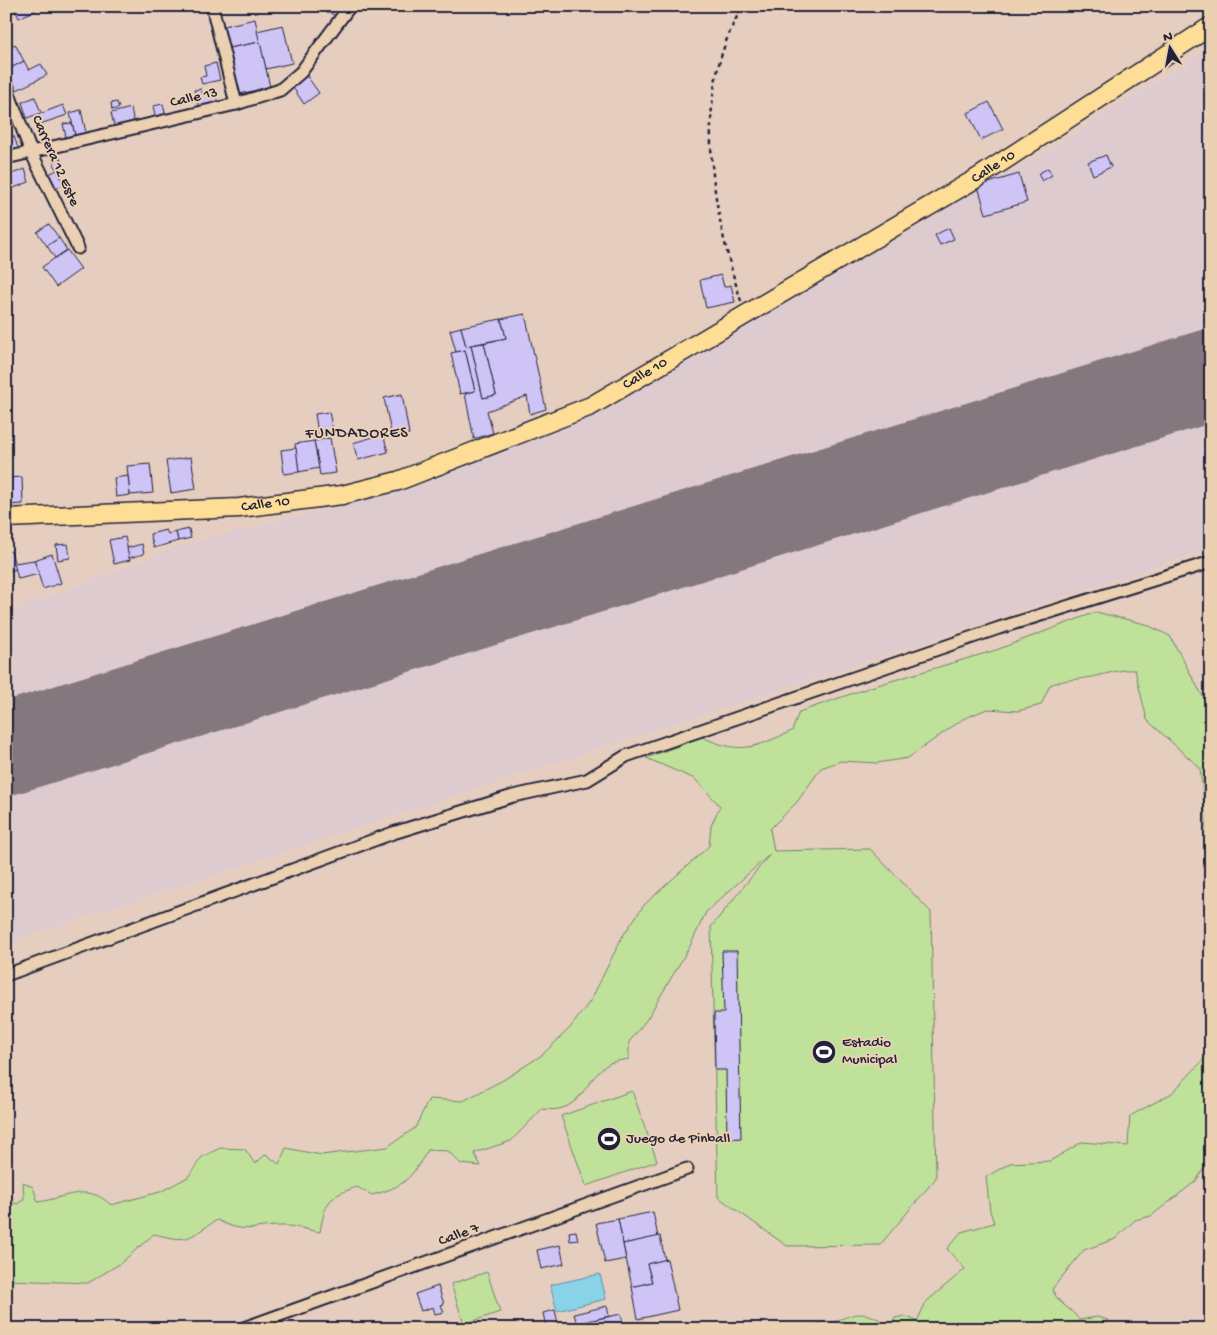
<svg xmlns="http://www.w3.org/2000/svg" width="1217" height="1335" font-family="'Gochi Hand',sans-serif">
<rect width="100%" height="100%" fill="#e5cec0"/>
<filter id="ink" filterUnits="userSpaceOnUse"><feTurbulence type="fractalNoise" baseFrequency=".02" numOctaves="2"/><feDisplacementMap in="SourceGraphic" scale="10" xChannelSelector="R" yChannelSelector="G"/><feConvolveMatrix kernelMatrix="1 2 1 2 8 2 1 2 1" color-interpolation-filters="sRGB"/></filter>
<g filter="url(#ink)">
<path fill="#decbd0" d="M1211,47V548L6,943V613L180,546L400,490L633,392L936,216L977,185L1026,164Z"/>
<g fill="#c0e19a" stroke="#71826a">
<path d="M1096,612L1145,624L1170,636L1202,695L1211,699V843L1208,839L1200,768L1147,720L1135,670C1120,669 1107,674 1092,677C1077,680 1064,679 1050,685L1041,705L1018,711L987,709L963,719L908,758L877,763L841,761L821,768L797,802L770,829L774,851L870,849L931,912L936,1178L880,1245L787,1246L718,1197L711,927L770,854L706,912L690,946L647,1019L629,1042V1059C624,1060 615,1061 610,1063C582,1080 583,1115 542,1109L511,1141L474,1153L481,1166L461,1164L448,1151L428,1150C410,1179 406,1186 372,1195L357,1187C328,1196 325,1203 320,1232C307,1230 293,1225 281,1226C251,1226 247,1235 217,1220C186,1239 191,1243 154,1234L121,1263L88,1283L8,1280L6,1200L17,1204L24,1199L23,1182L33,1187L38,1202C66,1198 87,1182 111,1205L160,1192L188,1177L202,1157L220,1148L245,1149L255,1164L266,1154L279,1164L286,1148L321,1155L387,1147L415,1128L429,1099L463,1101L505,1079L542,1055L570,1028L591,1000L622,937L644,905L709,846L711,826L720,806L695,779L646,758L702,737C742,755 753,748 792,731L799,712L871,687L996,650Z"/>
<path d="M1211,1052V1157L1196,1181L1151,1216L1135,1220L1115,1239L1084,1250L1052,1289C1061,1308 1069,1305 1079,1320L1097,1317L1108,1320L1099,1328L810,1329C814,1326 819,1322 824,1322C828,1321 832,1323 836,1321C861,1310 869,1312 891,1327L895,1318L904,1316L917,1321L926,1302L965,1269L947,1249L961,1232L994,1223L990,1211L986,1177L1010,1163L1050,1161L1082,1142L1128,1146L1130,1116L1172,1093Z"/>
<path d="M632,1091L657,1161L586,1186L561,1116Z"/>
<path d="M487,1272L500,1312L464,1324L451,1284Z"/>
</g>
<path fill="#88d3e8" stroke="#5f8ca3" d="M600,1274L606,1299L557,1311L550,1285Z"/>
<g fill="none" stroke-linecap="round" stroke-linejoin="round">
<path stroke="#84787e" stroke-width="92" d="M6,749L1211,375"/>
</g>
<g fill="#cec4f6" stroke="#22223b">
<path d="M13,6H35L36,10L19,18Z"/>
<path d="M326,6H341L335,16L324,9Z"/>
<path d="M255,19L260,42L229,48L224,26Z"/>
<path d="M283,25L292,63L266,69L257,31Z"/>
<path d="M260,42L270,87L240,94L229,48Z"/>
<path d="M15,44L24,61L9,69L6,64V49Z"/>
<path d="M24,61L29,70L41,64L47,75L17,90L7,70Z"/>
<path d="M216,63L220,80L202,84L200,77L206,76L204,66Z"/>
<path d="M307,76L319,93L304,104L292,86Z"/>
<path d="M201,89L203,95L216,92L218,104L199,108L194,90Z"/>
<path d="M35,97L41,113L27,118L22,102Z"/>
<path d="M117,102L119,108L112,110L111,103Z"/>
<path d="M989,102L1003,129L981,140L968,113Z"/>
<path d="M163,104L166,117L156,119L153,106Z"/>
<path d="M63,105L67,115L40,124L37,115Z"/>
<path d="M131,108L134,124L115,129L111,113Z"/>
<path d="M81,110L86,133L75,135L70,113Z"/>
<path d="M72,123L75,135L66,137L63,124Z"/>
<path d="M6,129L9,138L14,136L18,148L6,152Z"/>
<path d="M1106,155L1111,167L1093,175L1088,162Z"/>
<path d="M60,158L62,167L55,168L53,159Z"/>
<path d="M1048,168L1052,175L1042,181L1038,174Z"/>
<path d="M25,169L29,182L14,188L9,175Z"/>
<path d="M57,170L64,184L55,189L47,175Z"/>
<path d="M1019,174L1027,202L986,214L978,186Z"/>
<path d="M49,224L59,238L47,246L37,232Z"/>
<path d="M949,228L954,239L940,245L935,235Z"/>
<path d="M59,238L67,250L55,258L47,246Z"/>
<path d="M67,250L81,269L56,287L42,267Z"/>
<path d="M721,275L724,287L731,285L735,302L706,308L700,280Z"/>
<path d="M525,314L546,409L530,414L527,396L487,411L493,433L474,439L465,394L475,391L465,350L456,352L450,330L461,327L466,346L471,345L483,398L496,395L484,343L506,338L501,319Z"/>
<path d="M501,319L506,338L466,346L461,327Z"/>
<path d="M484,343L496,395L483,398L471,345Z"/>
<path d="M465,350L475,391L460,394L451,353Z"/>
<path d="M402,394L409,434L392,438L384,398Z"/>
<path d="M329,412L333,431L318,433L315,414Z"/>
<path d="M383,434L388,452L358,460L353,443Z"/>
<path d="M330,438L336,473L320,475L314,441Z"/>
<path d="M314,441L319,468L299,472L295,444Z"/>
<path d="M296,448L299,472L284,474L281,450Z"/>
<path d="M191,457L196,489L171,493L166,461Z"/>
<path d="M150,464L153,493L130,495L127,466Z"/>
<path d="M128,476L130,495L116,497L114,478Z"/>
<path d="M22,477L23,504L6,505V478Z"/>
<path d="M189,529L191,538L178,541L176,532Z"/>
<path d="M166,530L168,534L176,532L178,541L154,548L150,534Z"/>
<path d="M125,537L130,560L114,564L109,540Z"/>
<path d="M68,544L70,558L58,560L56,545Z"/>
<path d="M142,544L144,554L129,558L127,548Z"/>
<path d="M11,551L16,569L6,572V553Z"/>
<path d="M52,554L61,583L43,589L34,560Z"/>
<path d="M34,560L39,574L18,579L14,563Z"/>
<path d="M722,951H737L741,1138L727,1139L726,1070H715L714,1013H724Z"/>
<path d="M653,1212L658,1237L623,1244L618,1219Z"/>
<path d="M618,1219L626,1259L605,1263L596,1223Z"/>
<path d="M576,1231L578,1240L570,1241L569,1232Z"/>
<path d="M660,1236L665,1260L647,1264L652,1282L632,1287L623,1244Z"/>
<path d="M560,1245L564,1264L541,1269L537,1250Z"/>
<path d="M667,1259L678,1310L638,1319L632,1287L652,1282L647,1264Z"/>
<path d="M438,1286L444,1304L441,1305L444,1312L435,1314L433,1307L421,1311L415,1294Z"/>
<path d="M607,1306L609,1316L577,1324L574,1314Z"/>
<path d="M555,1310L558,1324L546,1327L543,1313Z"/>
<path d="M621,1314L623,1323L597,1329H581L579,1323Z"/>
<path d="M570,1322L572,1329H547V1327Z"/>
</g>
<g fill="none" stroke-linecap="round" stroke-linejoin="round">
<g stroke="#22223b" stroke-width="15">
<g id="street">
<path d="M212,6L236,104"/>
<path d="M6,86L31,152L78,248"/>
<path d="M6,158L236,104L280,90L301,72L350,6"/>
<path d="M6,975L393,833L513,796L587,780L626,756L999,628L1211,562"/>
<path d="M241,1329L687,1169"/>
</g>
</g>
<g stroke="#22223b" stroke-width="21">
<g id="primary">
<path id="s1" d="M6,518L239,508L342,495L398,481L591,406L977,178L1211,26"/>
</g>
</g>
<path stroke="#22223b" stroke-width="2.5" stroke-dasharray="4 4" stroke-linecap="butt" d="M741,301C712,209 690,94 743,6"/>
<use href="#street" stroke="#ebd1b2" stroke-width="11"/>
<use href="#primary" stroke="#fede96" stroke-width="18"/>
</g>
</g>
<defs>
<g id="stadium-disc" transform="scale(1.25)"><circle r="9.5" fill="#22223b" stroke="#ebd1b2"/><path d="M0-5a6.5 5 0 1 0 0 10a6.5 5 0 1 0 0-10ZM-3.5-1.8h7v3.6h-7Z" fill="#fff"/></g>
</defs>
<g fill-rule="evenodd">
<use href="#stadium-disc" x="824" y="1052"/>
<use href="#stadium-disc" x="609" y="1139"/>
</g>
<g text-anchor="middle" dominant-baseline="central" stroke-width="4" stroke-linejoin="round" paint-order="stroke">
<g font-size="15" fill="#22223b" stroke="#ebd1b2">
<text transform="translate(194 98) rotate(-13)">Calle 13</text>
<text transform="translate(55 161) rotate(66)">Carrera 12 Este</text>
<text stroke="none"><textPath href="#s1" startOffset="1070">Calle 10</textPath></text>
<text stroke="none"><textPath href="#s1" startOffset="665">Calle 10</textPath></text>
<text stroke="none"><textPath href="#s1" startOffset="260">Calle 10</textPath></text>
<text transform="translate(459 1235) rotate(-20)">Calle 7</text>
</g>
<g font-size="15" fill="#22223b" stroke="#ebd1b2" text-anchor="start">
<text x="842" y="1043">Estadio<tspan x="842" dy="17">Municipal</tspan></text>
<text x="626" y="1139">Juego de Pinball</text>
</g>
<g font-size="16" letter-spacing="1" fill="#22223b" stroke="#ebd1b2">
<text x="357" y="434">FUNDADORES</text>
</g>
</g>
<rect width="1217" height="1335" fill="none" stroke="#ebd1b2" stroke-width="25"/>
<rect x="12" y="12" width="1192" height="1310" fill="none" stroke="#22223b" stroke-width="2" filter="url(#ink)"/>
<g transform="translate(1170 48) rotate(349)" stroke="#ebd1b2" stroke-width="4" paint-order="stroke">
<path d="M0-4L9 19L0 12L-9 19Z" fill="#22223b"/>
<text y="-8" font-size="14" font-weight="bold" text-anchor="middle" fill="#22223b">N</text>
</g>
</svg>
